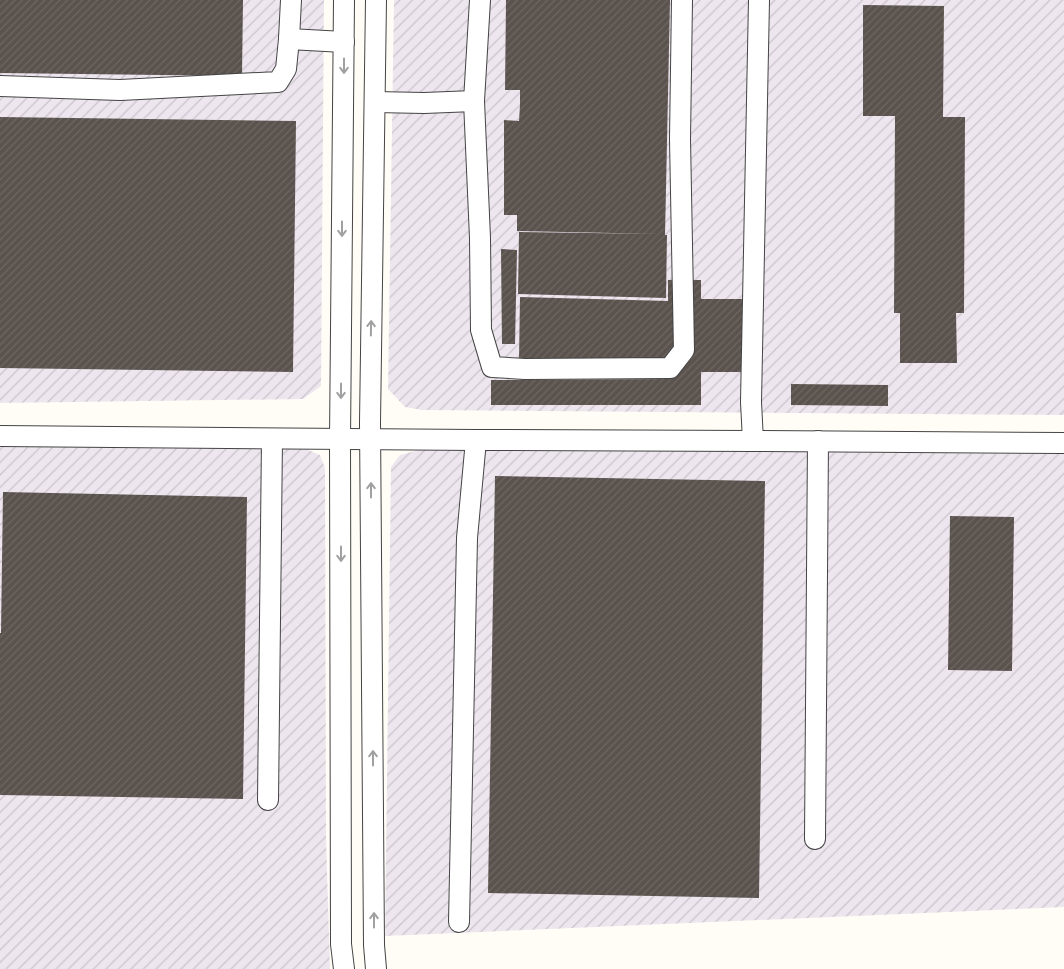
<svg xmlns="http://www.w3.org/2000/svg" width="1064" height="969" font-family="Lora,serif">
<defs>
<pattern id="industrial-furrows" width="10" height="10" patternUnits="userSpaceOnUse" patternTransform="scale(1.25)"><rect width="10" height="10" fill="#eee6ef"/><path d="M-1 1l2-2M0 10L10 0M9 11l2-2" fill="none" stroke="#cbc4cc"/></pattern>
<pattern id="building-hatch" width="6" height="6" patternUnits="userSpaceOnUse" patternTransform="scale(1.25)"><rect width="6" height="6" fill="#5a524d"/><path d="M-1 1l2-2M0 6l6-6M5 7l2-2" fill="none" stroke="#6d6662"/></pattern>
</defs>
<rect width="100%" height="100%" fill="#fffdf5"/>
<g fill="url(#industrial-furrows)">
<path d="M0,0H324L321,386L303,399L0,403Z"/>
<path d="M394,0H1064V415L422,410L405,407L388,389Z"/>
<path d="M0,446L304,448L320,455L325,468L326,838L330,969H0Z"/>
<path d="M423,449L1064,454V907L385,936L391,467L400,455Z"/>
</g>
<g fill="url(#building-hatch)">
<path d="M0,0H243L242,76L0,73Z"/>
<path d="M506,0H670L665,235H667L666,298L518,294L519,232L661,234L517,231V215H504V120L519,121L520,105V90H505Z"/>
<path d="M863,5L944,6L943,117H965L964,313H956L957,363H900V313H894L895,116H863Z"/>
<path d="M0,117L296,121L293,372L0,368Z"/>
<path d="M501,249L517,250L515,344H502Z"/>
<path d="M668,280H701V299H747V372H701V405H491V380L668,379V364L519,360L520,297L668,301Z"/>
<path d="M791,384L888,385V406L791,405Z"/>
<path d="M495,476L765,481L759,898L488,893Z"/>
<path d="M3,492L247,497L243,799L0,795V633H1Z"/>
<path d="M950,516L1014,517L1012,671L948,670Z"/>
</g>
<g fill="none" stroke-linecap="round" stroke-linejoin="round">
<g stroke="#444" stroke-width="22">
<g id="minor">
<path d="M480,0L474,101L480,238L481,330L492,367L525,369L670,368L684,350L680,139L682,0"/>
<path d="M289,39L344,42"/>
<path d="M0,86L120,90L278,82L286,69L289,39L291,0"/>
<path d="M375,102L424,103L474,101"/>
<path d="M0,436L476,440L753,441L1064,443"/>
<path d="M753,441L751,402L759,0"/>
<path d="M268,800L272,439"/>
<path d="M815,839L818,441"/>
<path d="M459,922L467,538L476,440"/>
<path d="M344,969L341,944L340,439L344,0"/>
<path d="M376,969L374,945L370,423L376,0"/>
</g>
</g>
<use href="#minor" stroke="#fff" stroke-width="20"/>
</g>
<defs><path id="oneway-shaft" d="M-6 0H5M1.5-3L5.5 0L1.5 3" fill="none" stroke-width="1.6" stroke-linecap="round" stroke-linejoin="round" transform="scale(1.25)"/></defs>
<g stroke="#a0a0a0">
<use href="#oneway-shaft" transform="translate(344 66) rotate(90)"/>
<use href="#oneway-shaft" transform="translate(342 229) rotate(90)"/>
<use href="#oneway-shaft" transform="translate(371 328) rotate(-89)"/>
<use href="#oneway-shaft" transform="translate(341 391) rotate(90)"/>
<use href="#oneway-shaft" transform="translate(371 490) rotate(-90)"/>
<use href="#oneway-shaft" transform="translate(341 554) rotate(90)"/>
<use href="#oneway-shaft" transform="translate(373 758) rotate(-90)"/>
<use href="#oneway-shaft" transform="translate(374 920) rotate(-90)"/>
</g>
</svg>
